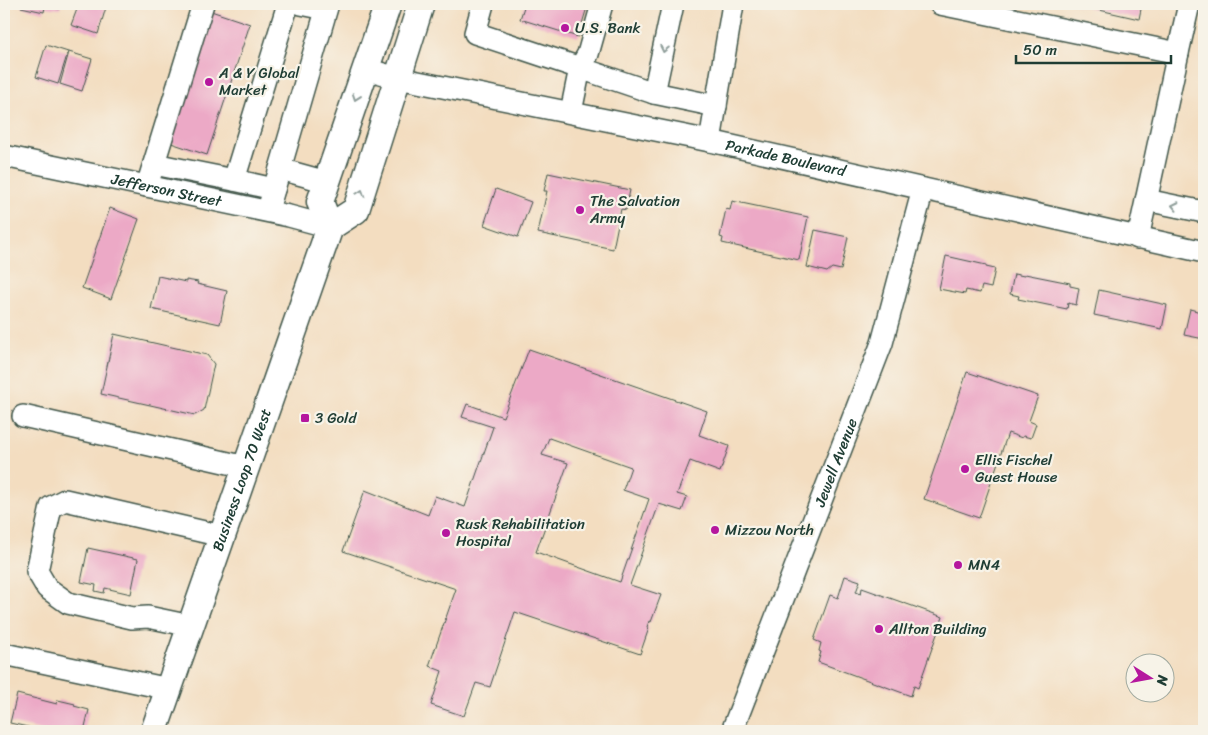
<svg xmlns="http://www.w3.org/2000/svg" width="1208" height="735" font-family="Sriracha,sans-serif">
<rect width="100%" height="100%" fill="#f7f3e8"/>
<filter id="ink" filterUnits="userSpaceOnUse"><feTurbulence type="fractalNoise" baseFrequency=".02" numOctaves="2"/><feDisplacementMap in="SourceGraphic" scale="10" xChannelSelector="R" yChannelSelector="G"/><feConvolveMatrix kernelMatrix="1 2 1 2 8 2 1 2 1" color-interpolation-filters="sRGB"/></filter>
<filter id="wash" filterUnits="userSpaceOnUse"><feTurbulence type="fractalNoise" baseFrequency=".0096" numOctaves="4" result="noise"/><feDisplacementMap in="SourceGraphic" scale="20" xChannelSelector="R" yChannelSelector="G"/><feGaussianBlur stdDeviation="1.12" result="paint"/><feColorMatrix in="noise" values="0 0 0 0 0 0 0 0 0 0 0 0 0 0 0 0 0 1.4 0 .05"/><feComposite in="paint" operator="in"/></filter>
<g filter="url(#wash)">
<rect width="100%" height="100%" fill="#f3ddc0"/>
<g id="blocks">
<g fill="#eca9c6" fill-rule="evenodd">
<path d="M22,4H61L60,9L45,7L44,12L21,7Z"/>
<path d="M79,4H107L98,34L71,25Z"/>
<path d="M525,4H588L578,37L520,19Z"/>
<path d="M1073,4H1142L1139,19Z"/>
<path d="M211,11L250,24L207,155L168,142Z"/>
<path d="M46,45L68,52L58,84L36,77Z"/>
<path d="M69,52L92,59L82,91L60,84Z"/>
<path d="M548,173L630,190L626,210L621,209L613,249L538,233L547,191H544Z"/>
<path d="M496,189L531,202L518,237L484,225Z"/>
<path d="M732,201L808,217L799,260L722,243L723,238L720,237L726,209L730,210Z"/>
<path d="M110,208L139,219L111,299L82,288Z"/>
<path d="M815,230L848,237L841,270L832,268L827,272L807,267Z"/>
<path d="M946,256L986,265V267L995,269L991,288L982,286L980,293L966,290L965,294L939,289Z"/>
<path d="M1014,274L1024,276L1025,274L1070,283V286L1079,288L1076,305L1068,303L1067,309L1018,299L1019,296L1010,294Z"/>
<path d="M158,276L186,282V280L198,282L197,284L227,291L220,324L151,309Z"/>
<path d="M1099,290L1167,305L1162,329L1094,315Z"/>
<path d="M1190,309L1204,313V339L1184,335Z"/>
<path d="M114,334L207,355L214,364L204,410L195,415L101,394Z"/>
<path d="M529,349L707,411L699,435L729,446L720,472L690,461L677,494L687,497L682,511L659,504L630,585L661,595L651,622L649,621L647,627L649,628L640,654L515,612L490,687L476,683L464,716L431,705L442,671L429,666L456,589L343,551L365,490L428,515L435,496L465,507L493,427L462,417L467,404L503,417ZM549,438L631,467L623,490L649,499L620,582L536,552L568,463L542,455Z"/>
<path d="M967,372L1038,396L1029,421L1036,424L1031,438L1023,436L1022,438L1008,433L979,518L924,499Z"/>
<path d="M88,548L138,559L131,594L105,588L104,593L95,591L96,585L81,582Z"/>
<path d="M845,576L860,581L856,592L861,594L862,588L943,617L918,688L914,686L911,696L818,662L821,652L819,651L821,643L814,640L830,595L838,598Z"/>
<path d="M17,694L57,704L58,700L75,704L74,706L89,710L84,731H45L10,723Z"/>
</g>
</g>
</g>
<g filter="url(#ink)">
<use href="#blocks" fill-opacity="0" stroke="#3f5549" stroke-width="1"/>
<g fill="none" stroke-linecap="round" stroke-linejoin="round">
<g stroke="#3f5549" stroke-width="24">
<g id="minor">
<path d="M301,4L326,9"/>
<path d="M483,4L475,33L580,68L571,112"/>
<path d="M602,4L588,54L580,68L654,93L716,106"/>
<path d="M940,4L1178,53L1189,4"/>
<path id="s1" d="M366,69L398,78L710,141L1204,252"/>
<path d="M654,93L673,4"/>
<path d="M710,141L733,4"/>
<path id="s2" d="M4,156L289,216L330,227"/>
<path d="M154,164L234,180"/>
<path d="M280,169L327,182"/>
<path d="M147,186L203,4"/>
<path d="M274,189L234,180L288,4"/>
<path d="M1146,200L1204,212"/>
<path d="M270,203L328,4"/>
<path d="M1138,238L1178,53"/>
<path d="M23,416L246,467"/>
<path d="M191,626L148,617L132,618L68,603L47,588L37,571L51,507L65,500L222,536"/>
<path d="M4,654L169,689"/>
<path id="s3" d="M732,731L882,343L923,189"/>
</g>
</g>
<g stroke="#3f5549" stroke-width="29">
<g id="major">
<path d="M330,227L320,202L388,4"/>
<path id="s4" d="M154,731L330,227L356,210L421,4"/>
</g>
</g>
<use href="#minor" stroke="#fff" stroke-width="21"/>
<use href="#major" stroke="#fff" stroke-width="26"/>
</g>
<defs><path id="oneway-chevron" d="M-2-3.5L2.5 0L-2 3.5" fill="none" stroke-width="1.6" stroke-linecap="round" stroke-linejoin="round" transform="scale(1.25)"/></defs>
<g stroke="#8f9e9a">
<use href="#oneway-chevron" transform="translate(664 49) rotate(102)"/>
<use href="#oneway-chevron" transform="translate(356 97) rotate(109)"/>
<use href="#oneway-chevron" transform="translate(361 193) rotate(-72)"/>
<use href="#oneway-chevron" transform="translate(1175 206) rotate(-168)"/>
</g>
</g>
<g fill="#b5179e" stroke="#f7f3e8" stroke-width="2">
<circle cx="565" cy="28" r="5"/>
<circle cx="209" cy="82" r="5"/>
<circle cx="580" cy="210" r="5"/>
<rect x="300" y="413" width="10" height="10" rx="2.5"/>
<circle cx="965" cy="469" r="5"/>
<circle cx="715" cy="530" r="5"/>
<circle cx="446" cy="533" r="5"/>
<circle cx="958" cy="565" r="5"/>
<circle cx="879" cy="629" r="5"/>
</g>
<g text-anchor="middle" dominant-baseline="central" stroke-width="4.5" stroke-linejoin="round" paint-order="stroke">
<g font-size="15" fill="#1f3d34" stroke="#f7f3e8" text-anchor="start">
<text x="575" y="28">U.S. Bank</text>
<text x="219" y="73">A &amp; Y Global<tspan x="219" dy="17">Market</tspan></text>
<text x="590" y="201">The Salvation<tspan x="590" dy="17">Army</tspan></text>
<text x="315" y="418">3 Gold</text>
<text x="975" y="460">Ellis Fischel<tspan x="975" dy="17">Guest House</tspan></text>
<text x="456" y="524">Rusk Rehabilitation<tspan x="456" dy="17">Hospital</tspan></text>
<text x="725" y="530">Mizzou North</text>
<text x="968" y="565">MN4</text>
<text x="889" y="629">Allton Building</text>
</g>
<g font-size="15" fill="#1f3d34" stroke="#f7f3e8">
<text stroke="none"><textPath href="#s1" startOffset="429">Parkade Boulevard</textPath></text>
<text stroke="none"><textPath href="#s2" startOffset="166">Jefferson Street</textPath></text>
<text stroke="none"><textPath href="#s3" startOffset="288">Jewell Avenue</textPath></text>
<text stroke="none"><textPath href="#s4" startOffset="266">Business Loop 70 West</textPath></text>
</g>
</g>
<rect width="1208" height="735" fill="none" stroke="#f7f3e8" stroke-width="20"/>
<g transform="translate(1150 678) rotate(101)"><circle r="24" fill="#f7f3e8" stroke="#a1aaa0"/>
<path d="M0-4L9 19L0 12L-9 19Z" fill="#b5179e"/>
<text y="-8" font-size="14" font-weight="bold" text-anchor="middle" fill="#1f3d34">N</text>
</g>
<path d="M1016 55v8h155v-8" fill="none" stroke="#1f3d34" stroke-width="2.5"/>
<text x="1023" y="55" font-size="15" fill="#1f3d34" stroke="#f7f3e8" stroke-width="4" paint-order="stroke">50 m</text>
</svg>
